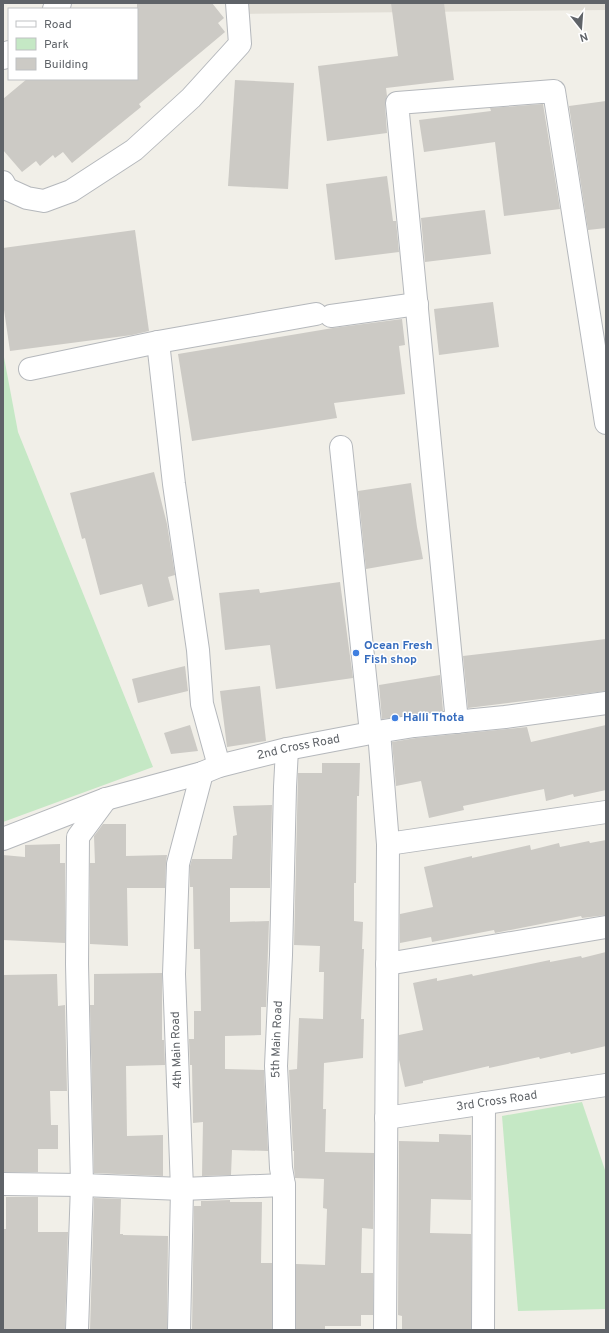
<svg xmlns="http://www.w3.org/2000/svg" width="609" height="1333" font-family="Overpass,sans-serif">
<rect width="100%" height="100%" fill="#f1efe8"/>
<path fill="#e1ded6" d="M241,3H606V10L241,14Z"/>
<g fill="#c5e8c5">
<path d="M3,352L18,432L153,767L3,822Z"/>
<path d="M582,1102L606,1173V1309L518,1311L502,1116Z"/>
</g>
<g fill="#cccac5">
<path d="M137,3H212L224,18L218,23L225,32L139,104L141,107L72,163L63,152L55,158L53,155L40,166L36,161L22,172L3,150V99L27,79H137Z"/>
<path d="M391,3H444L454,80L386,88L387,96L385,104L387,133L327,141L318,66L398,56Z"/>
<path d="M235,80L294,83L288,189L228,186Z"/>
<path d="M606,101V228L588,230L569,106Z"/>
<path d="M543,104L560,209L504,216L495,142L424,152L419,120L491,111L490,108Z"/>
<path d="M387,176L393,221H396L399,252L335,260L326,184Z"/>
<path d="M485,210L491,254L425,262L421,218Z"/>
<path d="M135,230L149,331L132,335L10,351L3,303V248Z"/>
<path d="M493,302L499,347L439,355L434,309Z"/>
<path d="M402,319L405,345L399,346L405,394L334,403L337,418L192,441L178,354L333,328Z"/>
<path d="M154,472L167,524L175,575L168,577L174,600L148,607L142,584L100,595L85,538L82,539L70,493Z"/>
<path d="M411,483L417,527L423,559L366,569L358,491Z"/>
<path d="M340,582L353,678L276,689L270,645L225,650L219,593L259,589L260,593Z"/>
<path d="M606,639V691L468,708L463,656Z"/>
<path d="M185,666L188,691L138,703L132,679Z"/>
<path d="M440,675L443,711L382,719L379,685Z"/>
<path d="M260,686L266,741L227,747L220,691Z"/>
<path d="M190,725L198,751L171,754L164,733Z"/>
<path d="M606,725V790L574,797L573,794L546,801L544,789L463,806L464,810L429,818L421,781L396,786L392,742L416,738L527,727L531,742Z"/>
<path d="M322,763H360L359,796H357L356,883H354V921L363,922L362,949H364L361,1019H364L363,1058L324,1063L323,1109H326L325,1152L374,1153L373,1229L362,1228L361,1273H373V1315H361V1326H325V1330H296V1264L325,1265L327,1209L323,1208L324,1179L295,1178L294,1168V1151H293L289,1070L297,1069L299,1018L323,1019L324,972H319L320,946L294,945L298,773H322Z"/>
<path d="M272,805L270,888H230V922L269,921L266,1007H261V1035L225,1036V1069L264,1070L268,1151L232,1150L231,1175L202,1176L203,1122L193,1123L192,1065H190L189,1039H194V1011H201L200,949H194L193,887H190V866L192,859H232L233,836L237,835L233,806Z"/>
<path d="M103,824H126V856L167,855L166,863L165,888H127L128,946L90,944V863H95L94,836Z"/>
<path d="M606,840V915L582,918L581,916L495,933L494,930L432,942L431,937L400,943V914L433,907L424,867L472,856V858L530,845L531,850L559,843L560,847L589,841L590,843Z"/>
<path d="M60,844V863H65V943L3,940V855L25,857V845Z"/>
<path d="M606,952V1046L571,1054L570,1052L540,1059L539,1057L489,1068V1066L423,1081V1083L405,1087L399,1060V1035L423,1030L413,983L437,978V981L472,974L473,976L550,960V962L581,956L582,958Z"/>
<path d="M162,973V1040H164L165,1065L126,1066L127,1136L163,1135V1176L94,1173L90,1005H94V974Z"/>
<path d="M57,974L58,1006L65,1005L67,1091H50L51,1125H58V1149H38V1172H3V975Z"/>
<path d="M439,1134L471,1135V1200L431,1199L430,1233L471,1234V1330H402V1316L398,1315L399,1141L439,1142Z"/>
<path d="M6,1197H38V1232H68L65,1330H3V1229H6Z"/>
<path d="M94,1198L121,1199L120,1234H123V1235L168,1236L167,1330H90Z"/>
<path d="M230,1200V1202H262L261,1263H272V1330H192L194,1206H201V1201Z"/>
</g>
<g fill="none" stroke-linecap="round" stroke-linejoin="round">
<g stroke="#b5b8bc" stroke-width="24">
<g id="minor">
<path d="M54,9L60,3"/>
<path d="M3,58L9,52"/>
<path d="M3,182L7,189L27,198L44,201L71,191L134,150L191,98L240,44L237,3"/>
<path d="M331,316L417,304"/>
<path d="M158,342L174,484L198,650L202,704L219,766"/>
<path d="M30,369L158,342L316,314"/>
<path d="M341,447L371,733"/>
<path d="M457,722L397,103L554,91L606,423"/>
<path d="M379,732L388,844L385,1330"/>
<path d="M388,844L606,812"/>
<path d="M387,964L606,927"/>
<path id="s1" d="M386,1118L606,1085"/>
<path d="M3,1184L82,1185L182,1189L284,1185"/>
<path d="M77,1330L82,1185L77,964L78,837L106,799"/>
<path d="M179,1330L182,1189L174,974L178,864L202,773"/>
<path id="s2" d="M284,1330V1185L281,1168L276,1066L281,955L285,787L287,749"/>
<path d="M483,1330L484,1103"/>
</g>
</g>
<g stroke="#b5b8bc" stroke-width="24">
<g id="tertiary">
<path id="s3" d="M3,839L106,799L202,773L219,766L287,749L371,733L414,726L505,717L606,703"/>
</g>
</g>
<use href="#minor" stroke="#fff" stroke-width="22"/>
<use href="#tertiary" stroke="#fff" stroke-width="22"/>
</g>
<g fill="#3f7fe0" stroke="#fff" stroke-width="1.5">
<circle cx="356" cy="653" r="4"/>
<circle cx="395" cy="718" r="4"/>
</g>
<g text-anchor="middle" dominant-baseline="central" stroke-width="3" stroke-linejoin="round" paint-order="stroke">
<g font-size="12" font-weight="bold" fill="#366cbe" stroke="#fff" text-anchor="start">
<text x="364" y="646">Ocean Fresh<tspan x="364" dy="14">Fish shop</tspan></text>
<text x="403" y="718">Halli Thota</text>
</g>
<g font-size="12" fill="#5f6368" stroke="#fff">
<text stroke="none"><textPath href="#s3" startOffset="310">2nd Cross Road</textPath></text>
<text stroke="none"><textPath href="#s2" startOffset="291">5th Main Road</textPath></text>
<text transform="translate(177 1050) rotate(-92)">4th Main Road</text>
<text stroke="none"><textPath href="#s1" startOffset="112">3rd Cross Road</textPath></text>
</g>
</g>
<rect width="609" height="1333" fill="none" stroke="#5f6368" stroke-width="8"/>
<rect x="8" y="8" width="130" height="72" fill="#ffffff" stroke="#bfc1c3"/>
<rect x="16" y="21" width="20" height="6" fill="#ffffff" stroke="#bfc1c3"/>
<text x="44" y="28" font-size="12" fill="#5f6368">Road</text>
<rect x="16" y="38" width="20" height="12" fill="#c5e8c5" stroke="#bfc1c3"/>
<text x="44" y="48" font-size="12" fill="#5f6368">Park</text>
<rect x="16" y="58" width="20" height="12" fill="#cccac5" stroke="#bfc1c3"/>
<text x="44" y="68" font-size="12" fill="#5f6368">Building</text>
<g transform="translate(581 28) rotate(163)" stroke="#ffffff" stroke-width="3" paint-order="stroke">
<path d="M0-3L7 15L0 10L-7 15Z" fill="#5f6368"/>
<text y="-6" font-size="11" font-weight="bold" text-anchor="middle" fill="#5f6368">N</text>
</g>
</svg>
